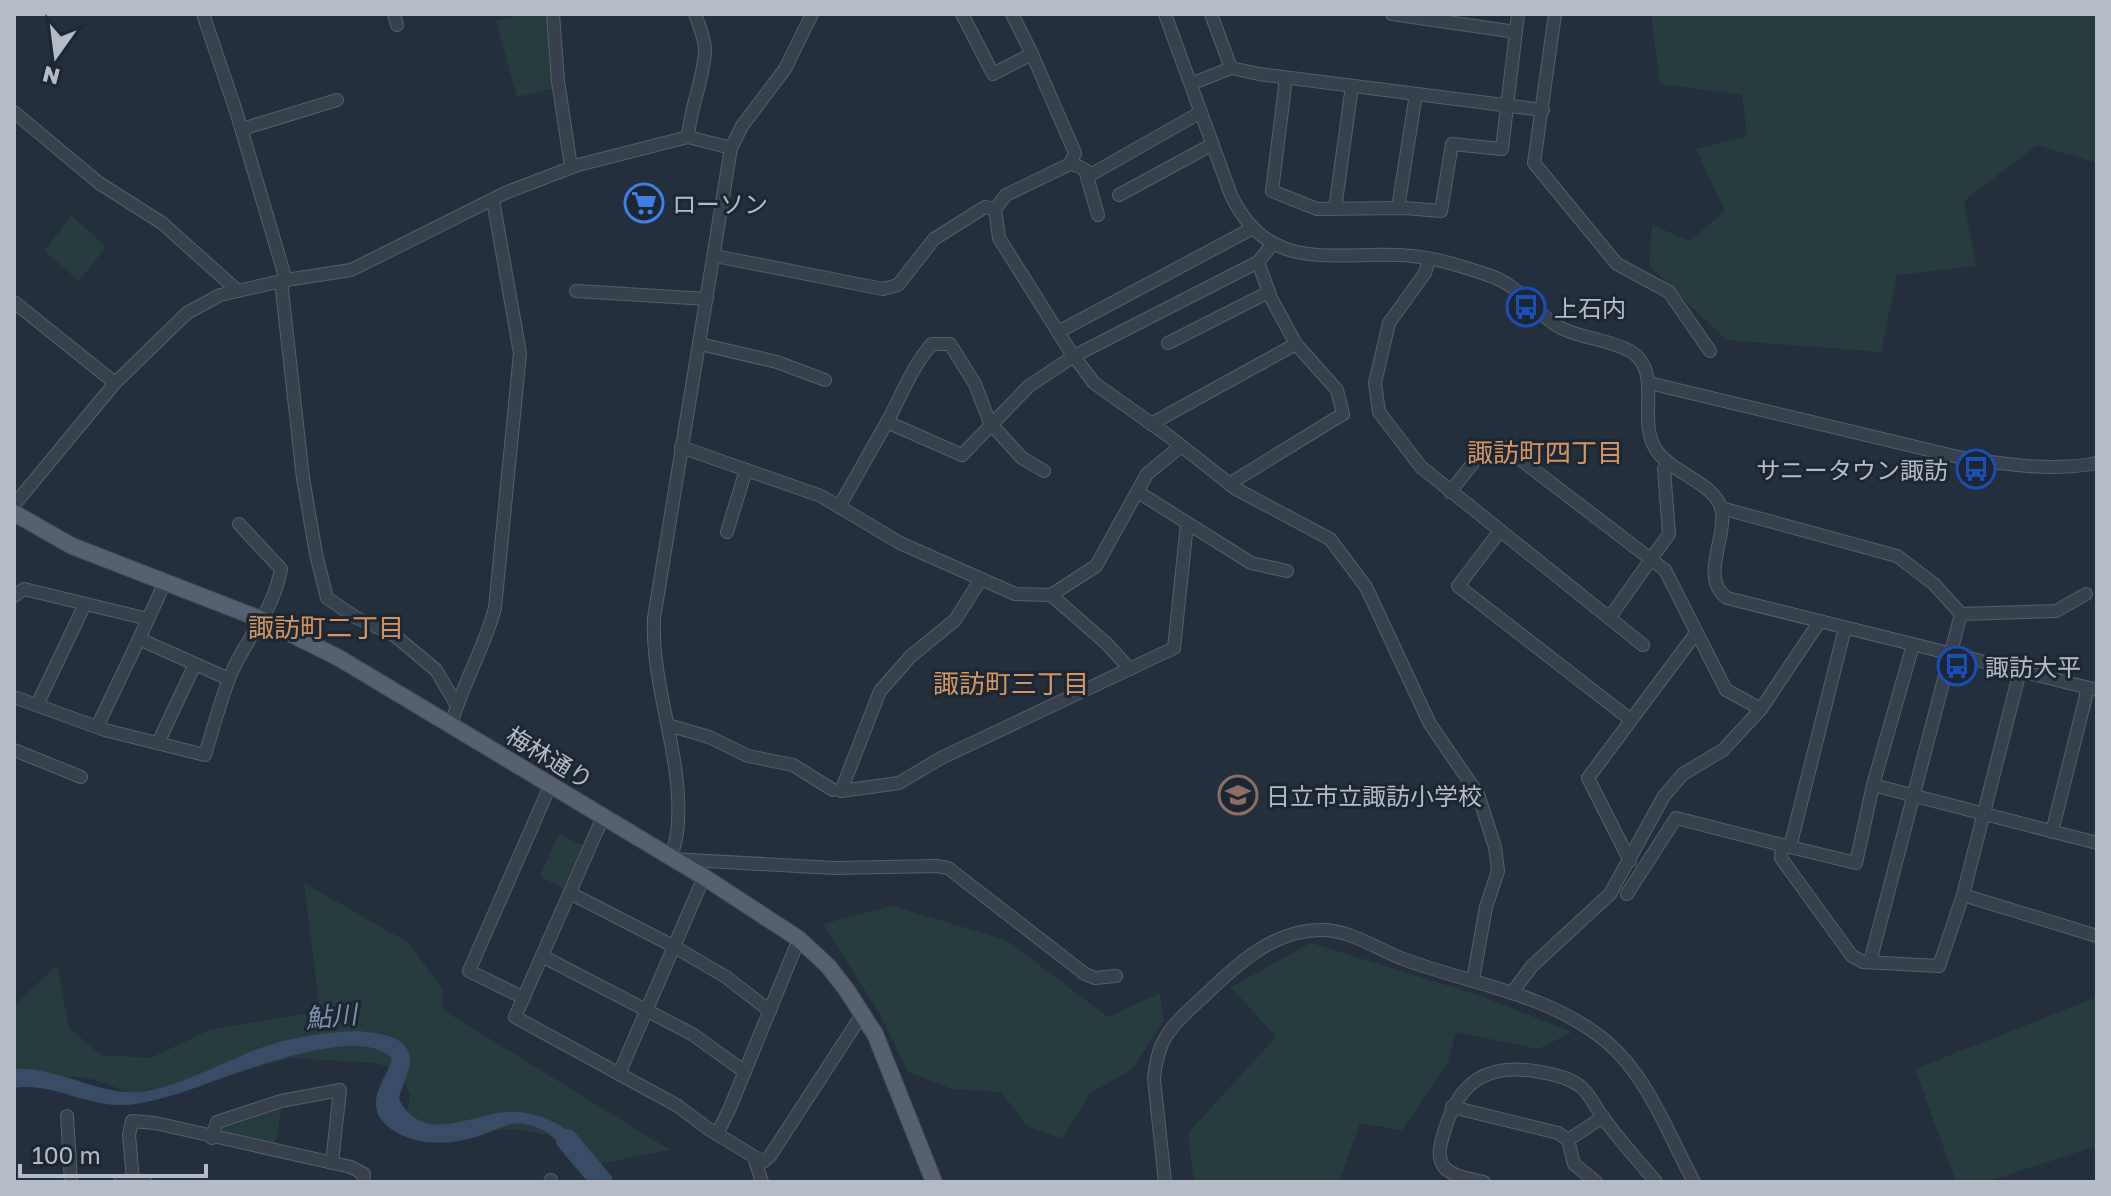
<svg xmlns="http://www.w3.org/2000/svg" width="2111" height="1196" font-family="'Golos Text','Noto Sans JP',sans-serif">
<rect width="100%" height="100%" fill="#242f3e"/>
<g fill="#263c3f">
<path d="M523,14H549L558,87L517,97L496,21Z"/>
<path d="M1651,14H2097V163L2037,145L1964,201L1976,266L1897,275L1881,352L1726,340L1649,266L1652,225L1690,241L1725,211L1696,149L1747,136L1742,95L1660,84Z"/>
<path d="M71,215L106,247L79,281L45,251Z"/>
<path d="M559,834L587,848L568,891L540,876Z"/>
<path d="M304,883L409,943L442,989L443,1010L670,1150L593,1165L574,1148L549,1135L514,1129L475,1131L406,1122L410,1095L400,1071L375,1063L292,1058L231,1074L179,1094L136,1095L92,1079L27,1072L14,1075V1006L57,965L69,1028L101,1055L151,1058L209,1030L320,1011Z"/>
<path d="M892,906L1006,940L1108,1017L1160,993L1164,1020L1133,1069L1090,1093L1062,1139L1027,1126L1001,1092L952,1089L908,1072L880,1014L823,924Z"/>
<path d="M1311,943L1478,995L1572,1032L1538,1049L1456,1032L1448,1062L1402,1130L1360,1123L1339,1182H1194L1188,1133L1276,1037L1231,987Z"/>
<path d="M2097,997V1146L1986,1182H1956L1915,1069Z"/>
<path d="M283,1101L274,1151L212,1138L217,1122Z"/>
</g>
<path fill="#394c67" d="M357,1031C376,1033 410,1034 410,1061C410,1072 401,1087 399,1099C423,1146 471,1114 507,1112C544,1110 577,1132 598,1160L577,1165C564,1147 549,1128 526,1124C512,1121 498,1129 485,1134C454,1145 419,1148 391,1129C383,1123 376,1115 376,1104C375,1088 389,1073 392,1058C354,1020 217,1083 170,1096C155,1100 138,1105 122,1105C84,1106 52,1082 14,1088V1069C58,1066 95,1095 140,1092C173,1089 222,1063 255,1050C286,1038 324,1032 357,1031Z"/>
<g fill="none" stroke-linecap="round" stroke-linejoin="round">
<path stroke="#394c67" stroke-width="22" d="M567,1140L602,1182"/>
<g stroke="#565f6c" stroke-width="14">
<g id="minor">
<path d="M203,14L236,111L286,280"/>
<path d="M394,14L397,25"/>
<path d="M553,14L558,81L571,167"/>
<path d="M812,14L785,69L742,126L731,148L654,618C651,686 682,753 678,822C678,834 674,847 671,859L834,868L937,866L948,868L1085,974L1095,978L1116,976"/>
<path d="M962,14L993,74L1032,54"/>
<path d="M1012,14L1032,54L1075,153L1070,164L1006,195L995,209L999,238L1070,351L1094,383L1170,437L1236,489L1330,539L1366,587L1430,724L1478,794L1495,847L1498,871L1486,907L1473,980"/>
<path d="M1165,14L1231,195C1270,278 1339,249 1412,256C1437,258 1464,267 1488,275C1522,286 1533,313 1561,328C1583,339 1609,339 1630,351C1663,370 1638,416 1654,446C1668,474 1718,482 1722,512C1726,539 1700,579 1727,598L2097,690"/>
<path d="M1211,14L1231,68"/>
<path d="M1392,14L1516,32"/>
<path d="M1555,14L1534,163L1617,264L1669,292L1710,351"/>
<path d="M1286,78L1272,191L1317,209L1404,208L1441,211L1452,144L1502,149L1518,14"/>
<path d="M1191,84L1231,68L1259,74L1543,110"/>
<path d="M14,112L99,183L162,223L238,291"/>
<path d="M242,129L337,100"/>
<path d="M688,137C690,108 704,79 705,50C705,38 699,26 695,14"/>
<path d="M1070,164L1078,166L1092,174L1201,112"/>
<path d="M1085,170L1098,215"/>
<path d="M1119,195L1213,144"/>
<path d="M1398,208L1416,94"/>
<path d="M1335,209L1352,86"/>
<path d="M715,256L883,289L898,285L934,239L985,207L995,209"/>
<path d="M1429,259L1425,273L1389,323L1375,383L1379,412L1421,467L1643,645"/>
<path d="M1258,262L1271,298L1296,344"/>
<path d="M281,281L303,478L316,554L327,598L355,617L394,635L436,670L456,704"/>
<path d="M576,291L707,299"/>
<path d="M14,302L115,383"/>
<path d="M1058,332L1253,228"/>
<path d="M1168,343L1269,292"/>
<path d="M700,344L777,362L825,380"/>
<path d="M1649,383L1958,457C2003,464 2051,472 2097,463"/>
<path d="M887,422C902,395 912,366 932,344H950L975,384L990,423L1022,458L1044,471"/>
<path d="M1151,424L1296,344L1337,390L1343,414L1229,484"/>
<path d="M681,447L821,496L900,543L1015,594L1051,595L1096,566L1147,474L1181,446"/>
<path d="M1138,492L1251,563L1287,571"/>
<path d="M1450,492L1485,448L1504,447L1665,570L1726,690L1761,709"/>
<path d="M14,505L115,383L187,313L220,295L286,280L351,270L505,193L578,165L688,137L731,148"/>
<path d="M839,507L887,422L962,455L1029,386L1074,356L1258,262L1272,245"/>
<path d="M1721,508L1897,556L1934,584L1961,614"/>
<path d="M1500,531L1458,586L1631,720"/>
<path d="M727,532L746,470"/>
<path d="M981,579L955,620L911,656L880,691L841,791L899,783L941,758L1174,648L1187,524"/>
<path d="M1051,595L1107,644L1130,669"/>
<path d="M14,596L24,589L148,619"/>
<path d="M1610,617L1669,534L1664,469L1667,464"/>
<path d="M139,639L165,582"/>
<path d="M14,697L105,730L205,755C213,729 220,702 230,676C246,637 273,614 281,569L239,524"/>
<path d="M37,705L85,604"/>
<path d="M451,725C462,685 484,649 495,608L520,353L493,200"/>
<path d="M668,725L709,737L748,756L793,765L833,790"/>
<path d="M97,727L139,639L229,679"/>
<path d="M158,743L195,664"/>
<path d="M14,750L81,777"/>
<path d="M1873,785L2097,843"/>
<path d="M603,817L515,1017L678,1106L707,1128L763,1162L770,1156L863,1013"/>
<path d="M2052,832L2088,688"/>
<path d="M1782,845L1856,863L1873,785L1913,645"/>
<path d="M1790,847L1845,628"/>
<path d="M1630,861L1588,778L1696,633"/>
<path d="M570,893L673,946L726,977L770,1011"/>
<path d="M1627,894L1676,818L1782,845L1781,858L1852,956L1863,962L1939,966L1963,895L2020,671"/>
<path d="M1963,895L2097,936"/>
<path d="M542,956L692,1034L745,1072"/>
<path d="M1870,962L1961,614L2056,611L2086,594"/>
<path d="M1512,993L1532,966L1610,894L1664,796L1683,774L1723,750L1761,709L1820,621"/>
<path d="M524,998L469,971L550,786"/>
<path d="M619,1074L704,877"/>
<path d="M1452,1107L1558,1133L1568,1140L1574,1164L1596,1182"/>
<path d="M67,1116L71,1182"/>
<path d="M717,1134L729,1110L799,939"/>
<path d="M212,1138L217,1122L281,1101L340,1090L332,1163"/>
<path d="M1568,1140L1603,1117"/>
<path d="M754,1157L762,1182"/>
<path d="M133,1180L129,1135L132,1121L155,1123L351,1167L364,1174L363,1182"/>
<path d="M120,1182H146"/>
<path d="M550,1182L551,1180"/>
<path d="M1165,1182L1154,1079C1155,1067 1157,1056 1162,1044C1171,1025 1187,1012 1202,998C1234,967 1272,930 1320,930C1350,929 1378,950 1406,960C1474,985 1551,994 1608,1043C1648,1077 1669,1136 1694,1182"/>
<path d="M1484,1182C1471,1179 1453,1177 1444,1167C1436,1156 1441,1143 1444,1132C1459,1081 1487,1062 1540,1072C1554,1074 1569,1078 1580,1086C1589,1092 1595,1107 1602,1116C1618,1139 1638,1160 1656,1182"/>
</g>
</g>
<g stroke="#414a57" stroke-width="18">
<path id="major" d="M14,513L72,546L263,620L339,658L704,877L799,939L828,966L846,989L875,1034L934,1182"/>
</g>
<use href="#minor" stroke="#38414e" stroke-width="12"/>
<use href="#major" stroke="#56606e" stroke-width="16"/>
</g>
<defs>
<g id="supermarket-ring" transform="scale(2)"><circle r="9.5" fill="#1d2633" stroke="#3f7fe0" stroke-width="1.5"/><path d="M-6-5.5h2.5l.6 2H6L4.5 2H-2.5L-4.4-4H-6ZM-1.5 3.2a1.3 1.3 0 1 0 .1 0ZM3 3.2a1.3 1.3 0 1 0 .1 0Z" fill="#3f7fe0"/></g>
<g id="bus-ring" transform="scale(2)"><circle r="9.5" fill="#1d2633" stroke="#1a4fb4" stroke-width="1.5"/><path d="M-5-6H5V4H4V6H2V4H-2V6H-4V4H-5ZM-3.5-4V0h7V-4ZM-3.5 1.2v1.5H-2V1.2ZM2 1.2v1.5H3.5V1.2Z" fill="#1a4fb4"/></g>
<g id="school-ring" transform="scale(2)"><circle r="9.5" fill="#1d2633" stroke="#8d6e63" stroke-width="1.5"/><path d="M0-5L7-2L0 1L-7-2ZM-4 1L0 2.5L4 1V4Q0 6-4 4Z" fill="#8d6e63"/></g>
</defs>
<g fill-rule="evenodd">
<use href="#supermarket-ring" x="644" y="203"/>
<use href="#bus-ring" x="1526" y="307"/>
<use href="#bus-ring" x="1976" y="469"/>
<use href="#bus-ring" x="1957" y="666"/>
<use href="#school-ring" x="1238" y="795"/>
</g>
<g text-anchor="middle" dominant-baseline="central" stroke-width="6" stroke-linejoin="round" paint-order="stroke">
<g font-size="24" fill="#b4bcc9" stroke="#1d2633" text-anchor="start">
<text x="672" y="203">ローソン</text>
<text x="1554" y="307">上石内</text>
<text x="1948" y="469" text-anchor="end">サニータウン諏訪</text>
<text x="1985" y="666">諏訪大平</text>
<text x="1266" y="795">日立市立諏訪小学校</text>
</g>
<g font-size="24" fill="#b4bcc9" stroke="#1d2633">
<text transform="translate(550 757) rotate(31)">梅林通り</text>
</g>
<g font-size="26" fill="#d59563" stroke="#1d2633">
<text x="1545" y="452">諏訪町四丁目</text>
<text x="326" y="627">諏訪町二丁目</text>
<text x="1011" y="683">諏訪町三丁目</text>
</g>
<g font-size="26" font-style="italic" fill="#7c92b1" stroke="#1d2633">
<text transform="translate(331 1016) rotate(-5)">鮎川</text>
</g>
</g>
<rect width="2111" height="1196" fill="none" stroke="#b4bcc9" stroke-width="32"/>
<g transform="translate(56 56) rotate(194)" stroke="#1d2633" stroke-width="6" paint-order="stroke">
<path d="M0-6L14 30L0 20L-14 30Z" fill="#b4bcc9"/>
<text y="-12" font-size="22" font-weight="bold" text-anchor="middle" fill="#b4bcc9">N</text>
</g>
<path d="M20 1164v12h186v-12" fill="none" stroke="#b4bcc9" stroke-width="4"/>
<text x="32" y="1164" font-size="24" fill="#b4bcc9" stroke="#1d2633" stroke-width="6" paint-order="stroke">100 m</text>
</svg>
